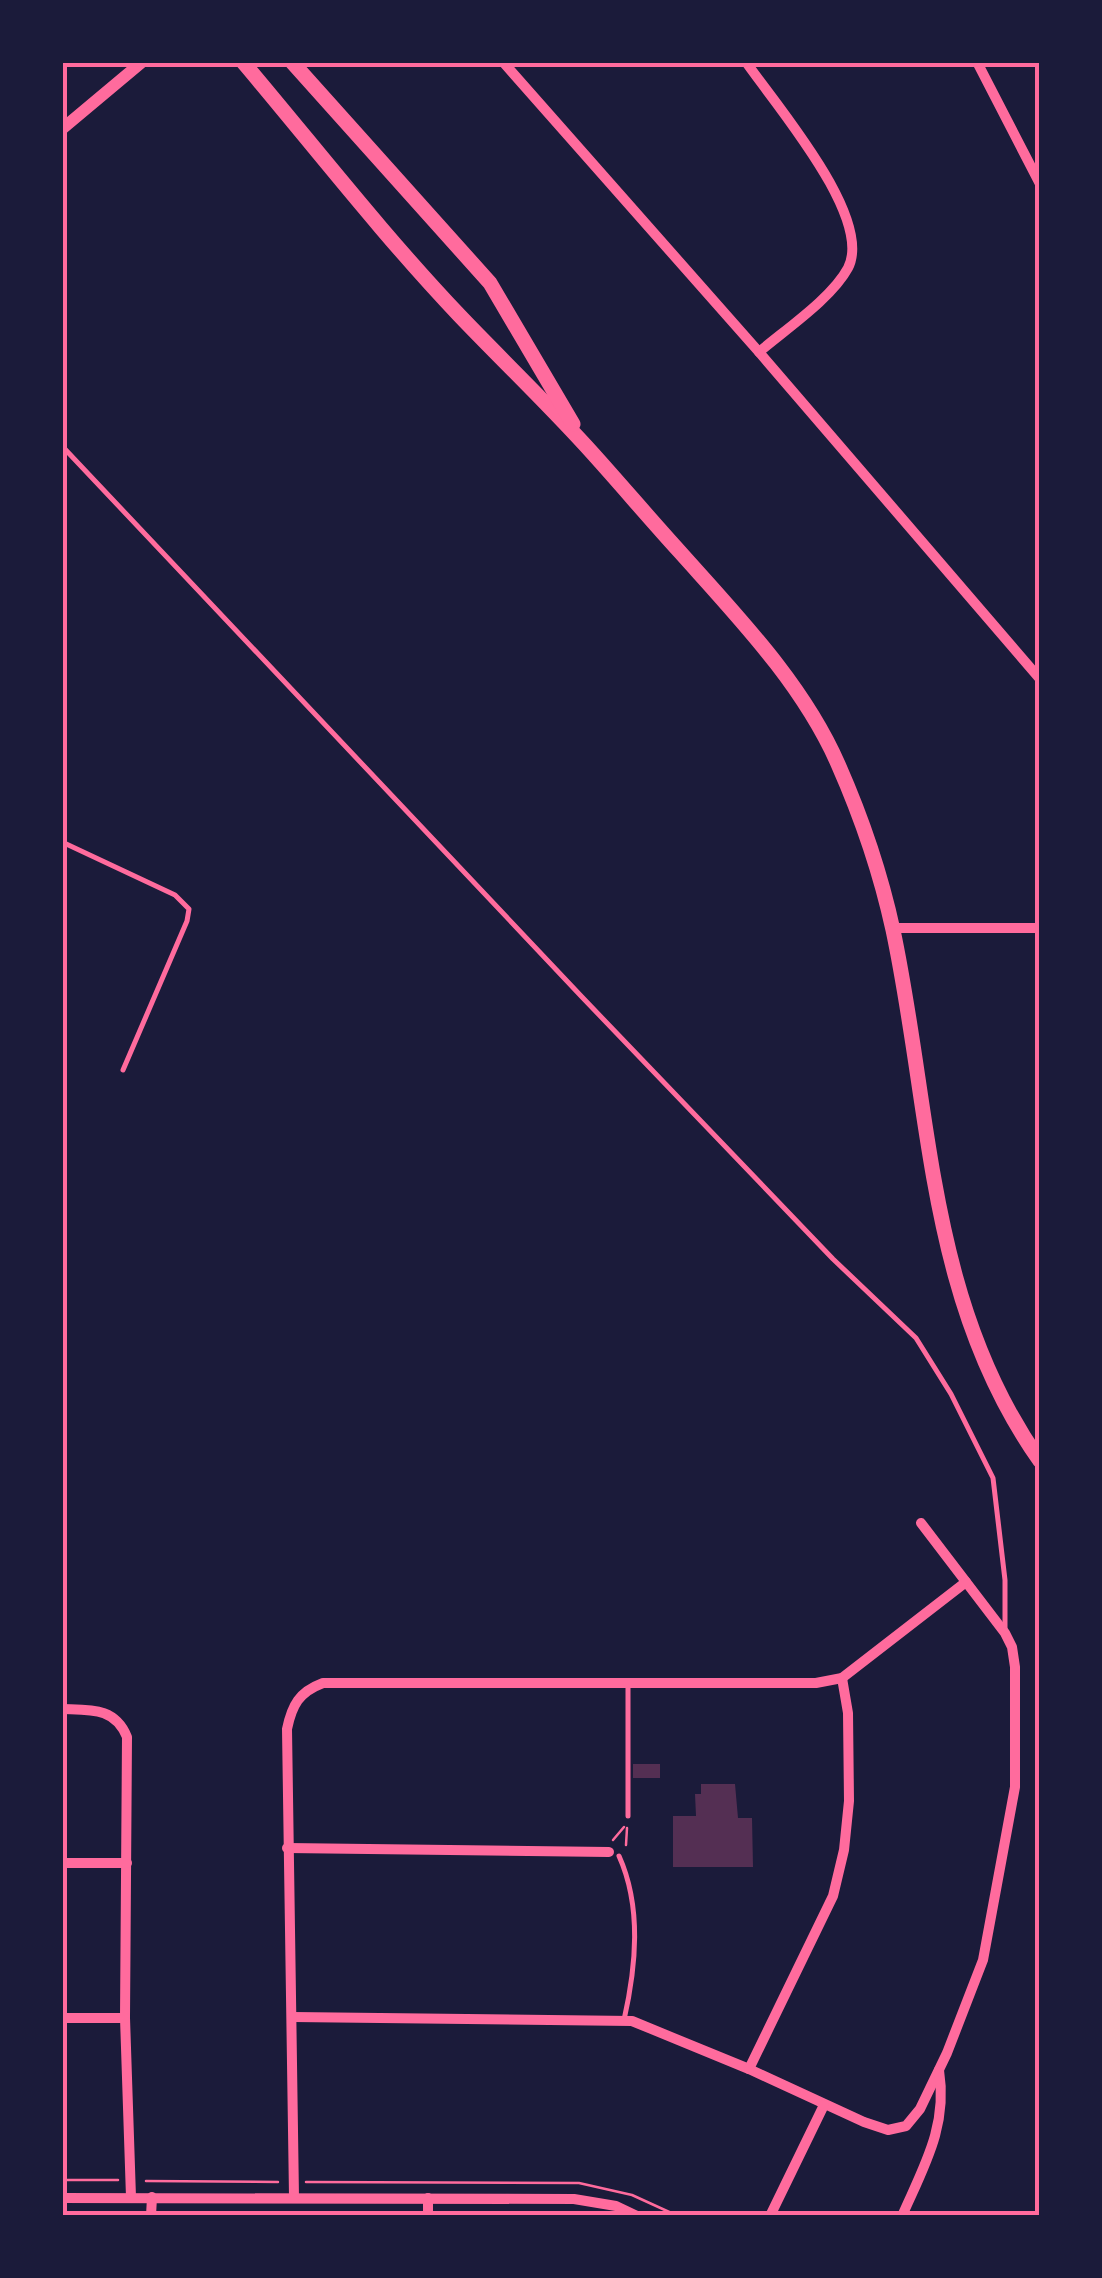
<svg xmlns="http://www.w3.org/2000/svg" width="1102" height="2278" font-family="'DM Sans',sans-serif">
<rect width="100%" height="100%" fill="#1b1b3a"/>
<g fill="#542f53">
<rect x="633" y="1764" width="27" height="14"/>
<path d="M701,1784H735L738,1818H752L753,1867H673V1816H696L695,1794H701Z"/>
</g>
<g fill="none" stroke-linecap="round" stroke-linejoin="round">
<g stroke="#ff6b9d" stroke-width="2.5">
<path d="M613,1840L624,1827"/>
<path d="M626,1845L627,1828"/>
<path d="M62,2180H118"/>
<path d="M146,2181L278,2182"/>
<path d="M306,2182L579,2183L632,2195L678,2216"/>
</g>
<g stroke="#ff6b9d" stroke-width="5">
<path d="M62,446L582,997L833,1259L916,1338L951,1394L993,1478L1005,1580V1630"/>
<path d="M62,842L175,895L189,909L187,921L123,1070"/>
<path d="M628,1684V1816"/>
<path d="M619,1856C642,1907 636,1967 624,2020"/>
</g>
<g stroke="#ff6b9d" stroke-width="10">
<path d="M503,62L759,352L1040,679"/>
<path d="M746,62C775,104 874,218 848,268C832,298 786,329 759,352"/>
<path d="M977,62L1040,184"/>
<path d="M893,928H1040"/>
<path d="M62,1709C90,1710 115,1707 127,1737L125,2018L131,2197"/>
<path d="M287,1848L609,1852"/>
<path d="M62,1863H127"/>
<path d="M293,2017L632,2021L749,2069L864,2122L888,2130L906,2126L920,2109L947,2053L983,1960L1015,1787V1667L1012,1647L1005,1633L921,1523"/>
<path d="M62,2018H125"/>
<path d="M749,2069L833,1896L844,1850L849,1801L848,1713L842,1678"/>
<path d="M294,2197L287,1729C292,1705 299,1692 323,1683H816L842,1678L966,1582"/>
<path d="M62,2198L574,2199L616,2206L637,2216"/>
<path d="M151,2216L152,2197"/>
<path d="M428,2216V2198"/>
<path d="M770,2216L824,2105"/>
<path d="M902,2216C924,2166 948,2126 939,2070"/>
</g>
<path stroke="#ff6b9d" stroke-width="12" d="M62,129L142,62"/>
<g stroke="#ff6b9d" stroke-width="15">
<path d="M243,62C314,146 383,235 459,315C501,359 545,401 586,446C618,481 648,517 680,552C738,617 803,684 838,764C861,816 881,875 893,930C932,1114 927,1301 1040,1461"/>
<path d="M292,62L490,283L573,424"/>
</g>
</g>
<rect width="1102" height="2278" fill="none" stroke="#1b1b3a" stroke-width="130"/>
<rect x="65" y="65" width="972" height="2148" fill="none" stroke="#ff6b9d" stroke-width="4"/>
</svg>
